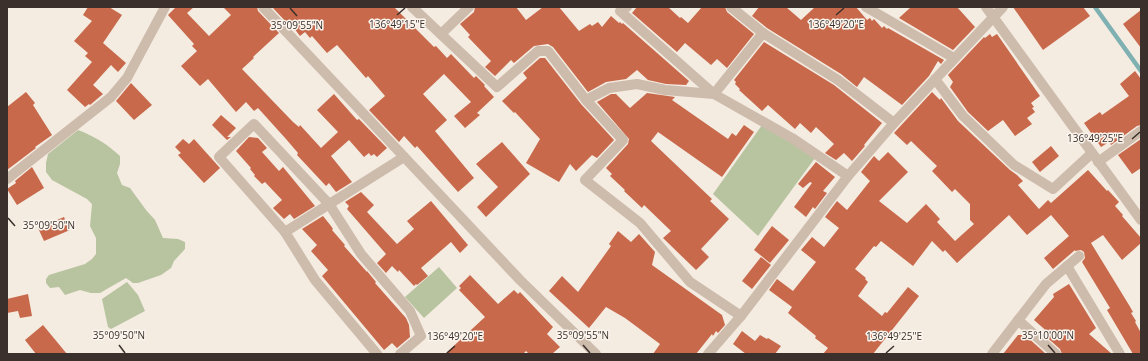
<svg xmlns="http://www.w3.org/2000/svg" width="1148" height="361" font-family="'Open Sans',sans-serif">
<rect width="100%" height="100%" fill="#f4ebe1"/>
<g fill="#b8c4a0">
<path d="M762,125L789,141L815,158L758,236L713,194Z"/>
<path d="M78,130C94,136 107,144 120,156V164L117,173L122,185L130,188L146,210L155,220L163,238L178,239L185,242V249L174,261L171,268L161,275L138,283H133L126,278L100,293H91L80,290L65,295L59,287L50,288L46,283V279L49,275L85,264L92,259L96,254V238L90,226L92,204L87,199L52,180L46,172V163L48,154Z"/>
<path d="M439,267L457,288L424,318L405,297Z"/>
<path d="M127,282L138,295L145,311L111,329L108,327L102,299Z"/>
</g>
<g fill="none" stroke-linecap="round" stroke-linejoin="round">
<path stroke="#7fb0b2" stroke-width="4.5" d="M1095,7L1141,71"/>
</g>
<g fill="#c8694b">
<path d="M88,7H109L122,15L103,43L126,63L118,72L111,65L93,85L103,94L90,105L89,104L85,107L67,90L92,62L85,56L88,53L74,41L92,21L83,15Z"/>
<path d="M176,7H194L187,13L209,36L231,15L223,7H257L258,11L279,33L253,57L254,58L242,69L293,122L299,127L300,125L321,148L338,132L317,110L334,94L357,120L359,119L387,148L377,157L374,154L371,156L369,153L364,157L349,140L331,156L352,182L336,192L329,183L326,186L297,155L298,153L286,139L258,108L254,111L246,102L236,112L208,79L200,86L181,66L197,51L192,46L194,44L168,15Z"/>
<path d="M272,7H394L434,47L436,46L447,58L451,54L474,78L476,76L485,85L484,86L494,97L477,113L480,115L465,128L454,116L471,102L444,74L423,94L447,120L435,131L474,178L458,192L417,146L415,148L404,136L399,142L369,110L385,96L368,76L366,78L337,45L327,53L312,36L310,38L305,32L300,36L290,23L288,24Z"/>
<path d="M475,7H516L526,20L543,7H559L579,31L590,24L592,26L598,22L602,27L611,16L619,23L620,22L622,24L623,23L689,81L686,85L666,84L648,80L637,70L626,79L606,82L588,92L553,47L548,44L534,46L514,63L511,60L495,76L485,67L491,61L468,37L470,35L460,24L474,12Z"/>
<path d="M637,7H668L680,18L681,17L688,23L702,7H725L727,12L754,34L727,68L717,59L711,65L685,43L677,52L632,13Z"/>
<path d="M759,7H786L801,20L815,7H856L867,20L870,18L872,21L874,19L882,28L884,26L887,29L888,28L944,60L941,64L938,61L929,76L902,105L864,77L857,87L841,74L767,28L752,16Z"/>
<path d="M911,7H957L975,27L953,50L899,18Z"/>
<path d="M1013,7H1083L1090,16L1043,50Z"/>
<path d="M1141,10V48L1123,24Z"/>
<path d="M990,34L992,37L997,34L1040,96L1031,103L1034,107L1032,108L1035,112L1027,118L1032,124L1015,136L1003,120L988,131L968,112L950,87L953,82L948,75L984,37L985,38Z"/>
<path d="M764,42L834,85L882,123L864,145L865,146L852,161L844,153L836,160L825,153L834,144L816,127L811,133L800,123L795,129L768,105L762,111L739,90L740,89L735,84L736,82L734,80Z"/>
<path d="M540,58H545L581,104L614,140L597,158L592,155L576,171L570,164L559,182L526,163L540,139L515,112L514,113L502,101L527,78L523,73Z"/>
<path d="M1135,71L1141,79V125L1137,126L1111,145L1109,142L1101,147L1084,123L1100,112L1102,115L1129,96L1120,84Z"/>
<path d="M131,83L152,105L134,120L116,101Z"/>
<path d="M26,92L35,103L33,105L52,135L35,147L36,148L7,170V107Z"/>
<path d="M932,92L940,100L941,98L958,121L1010,170L1017,175L1023,181L1018,185L1039,209L1048,200L1051,203L1088,170L1107,191L1108,190L1119,202L1115,206L1123,215L1122,216L1141,238V243L1122,260L1103,235L1091,243L1129,305L1133,312L1131,313L1136,321L1135,322L1141,333V354H1133L1107,310L1110,308L1082,262L1085,258L1084,252L1081,250L1075,251V250L1053,269L1044,258L1069,236L1051,215L1027,235L1009,215L957,263L945,250L943,252L932,241L913,266L881,241L876,247L874,246L855,269L866,278L865,279L868,282L858,296L882,316L885,312L887,313L908,287L919,296L873,354H823L828,348L815,338L816,336L788,313L792,307L769,290L777,279L793,291L816,262L801,250L812,237L824,247L839,228L825,217L837,201L847,210L870,181L861,172L874,156L879,161L888,152L908,172L879,201L907,223L926,204L940,219L937,222L955,241L974,224L970,220V204L955,189L952,192L932,171L937,166L911,141L907,145L894,133Z"/>
<path d="M647,93L675,97L672,100L728,139L732,133L736,136L744,125L754,132L722,177L658,132L651,141L712,199L710,201L729,219L701,249L709,257L696,270L663,238L671,231L644,205L642,208L624,191L625,190L610,176L612,174L606,168L628,144L629,139L597,102L611,94H616L630,108Z"/>
<path d="M221,115L236,128L227,137H231L227,140L212,125Z"/>
<path d="M249,137L258,138L267,148L262,152L279,171L283,167L315,206L294,219L290,214L284,219L273,208L282,200L265,182L262,184L254,176L255,175L250,169L251,168L236,151Z"/>
<path d="M183,139L189,144L194,139L220,168L204,183L178,155L181,153L175,147Z"/>
<path d="M1141,139V168L1132,174L1118,155Z"/>
<path d="M502,142L530,174L486,217L477,207L498,187L476,164Z"/>
<path d="M1051,146L1059,156L1040,172L1032,162Z"/>
<path d="M816,162L835,177L823,191L827,193L815,209L813,207L806,217L794,207L812,183L810,182L803,188L798,184Z"/>
<path d="M32,167L44,188L17,205L7,189L16,183L15,181Z"/>
<path d="M361,192L374,205L367,212L397,244L414,229L407,221L431,201L468,245L460,253L451,242L421,268L428,276L417,285L416,284L414,286L399,270L398,272L392,266L386,273L377,263L386,254L347,209L349,206L345,202Z"/>
<path d="M323,216L331,226L333,229L332,230L345,245L344,246L367,272V271L376,282L375,283L406,318L409,325L410,337L397,348L392,343L384,350L322,276L328,270L311,251L317,245L302,229Z"/>
<path d="M64,217L70,230L44,241L38,228Z"/>
<path d="M772,226L789,240L770,263L754,250Z"/>
<path d="M618,231L631,242L639,234L655,252L652,265L722,315L725,325L718,333L716,331L713,336L712,334L696,354H653L660,344L625,318L606,307L589,328L549,291L562,276L578,292L611,246L609,244Z"/>
<path d="M761,257L771,265L752,289L742,281Z"/>
<path d="M470,275L498,304L514,290L518,294L520,292L553,327L547,334L560,347L552,354H529L526,351L523,354H445L485,317L459,290L461,288L459,286Z"/>
<path d="M1069,284L1096,328L1089,334L1112,354H1062L1060,349L1043,334H1050L1034,320L1054,297L1053,294Z"/>
<path d="M28,294L32,316L20,318L18,311L7,313V299Z"/>
<path d="M43,325L67,354H36L25,340Z"/>
<path d="M742,331L755,341L760,335L767,339L768,338L781,346L775,354H746L733,344Z"/>
<path d="M1018,335H1025L1046,354H1003Z"/>
</g>
<g fill="none" stroke-linecap="round" stroke-linejoin="round">
<g stroke="#cdbbac" stroke-width="10">
<path d="M263,7L520,280L596,354"/>
<path d="M412,7L497,87L538,51H548L586,100L623,140L585,180L640,223L690,282L741,316"/>
<path d="M627,7L620,11L714,94L792,138L848,176"/>
<path d="M731,7L763,33L838,80L894,123"/>
<path d="M866,7L954,58"/>
<path d="M986,7L1141,220"/>
<path d="M441,34L469,7"/>
<path d="M935,79L963,116L1014,165L1053,189L1092,153"/>
<path d="M586,100L609,88L637,84L665,90L714,94L763,33"/>
<path d="M1098,162L1141,131"/>
<path d="M7,179L111,97L127,78L165,7"/>
<path d="M285,232L404,157"/>
<path d="M1067,266L1120,354"/>
<path d="M1018,320L1056,354"/>
<path d="M377,354L315,280L285,232L219,157L254,124L329,204L361,254L410,311L421,336L400,354"/>
<path d="M708,354L741,316L848,176L894,123L1003,7"/>
<path d="M992,354L1046,284L1079,256"/>
</g>
</g>
<path fill="none" stroke="#3b302b" stroke-width="1.5" d="M290,8L297,16M397,15L405,8M836,15L844,8M1132,139L1140,132M8,218L15,226M119,345L125,353M583,345L590,353M1048,345L1055,353M447,353L455,346M886,353L894,346"/>
<g font-size="10" text-anchor="middle" fill="#3b302b" stroke="#fbf5ee" stroke-width="3" stroke-linejoin="round" paint-order="stroke">
<text x="397" y="28">136°49'15"E</text>
<text x="836" y="28">136°49'20"E</text>
<text x="297" y="29">35°09'55"N</text>
<text x="1095" y="142">136°49'25"E</text>
<text x="49" y="229">35°09'50"N</text>
<text x="119" y="339">35°09'50"N</text>
<text x="583" y="339">35°09'55"N</text>
<text x="1048" y="339">35°10'00"N</text>
<text x="455" y="340">136°49'20"E</text>
<text x="894" y="340">136°49'25"E</text>
</g>
<rect width="1148" height="361" fill="none" stroke="#3b302b" stroke-width="16"/>
</svg>
